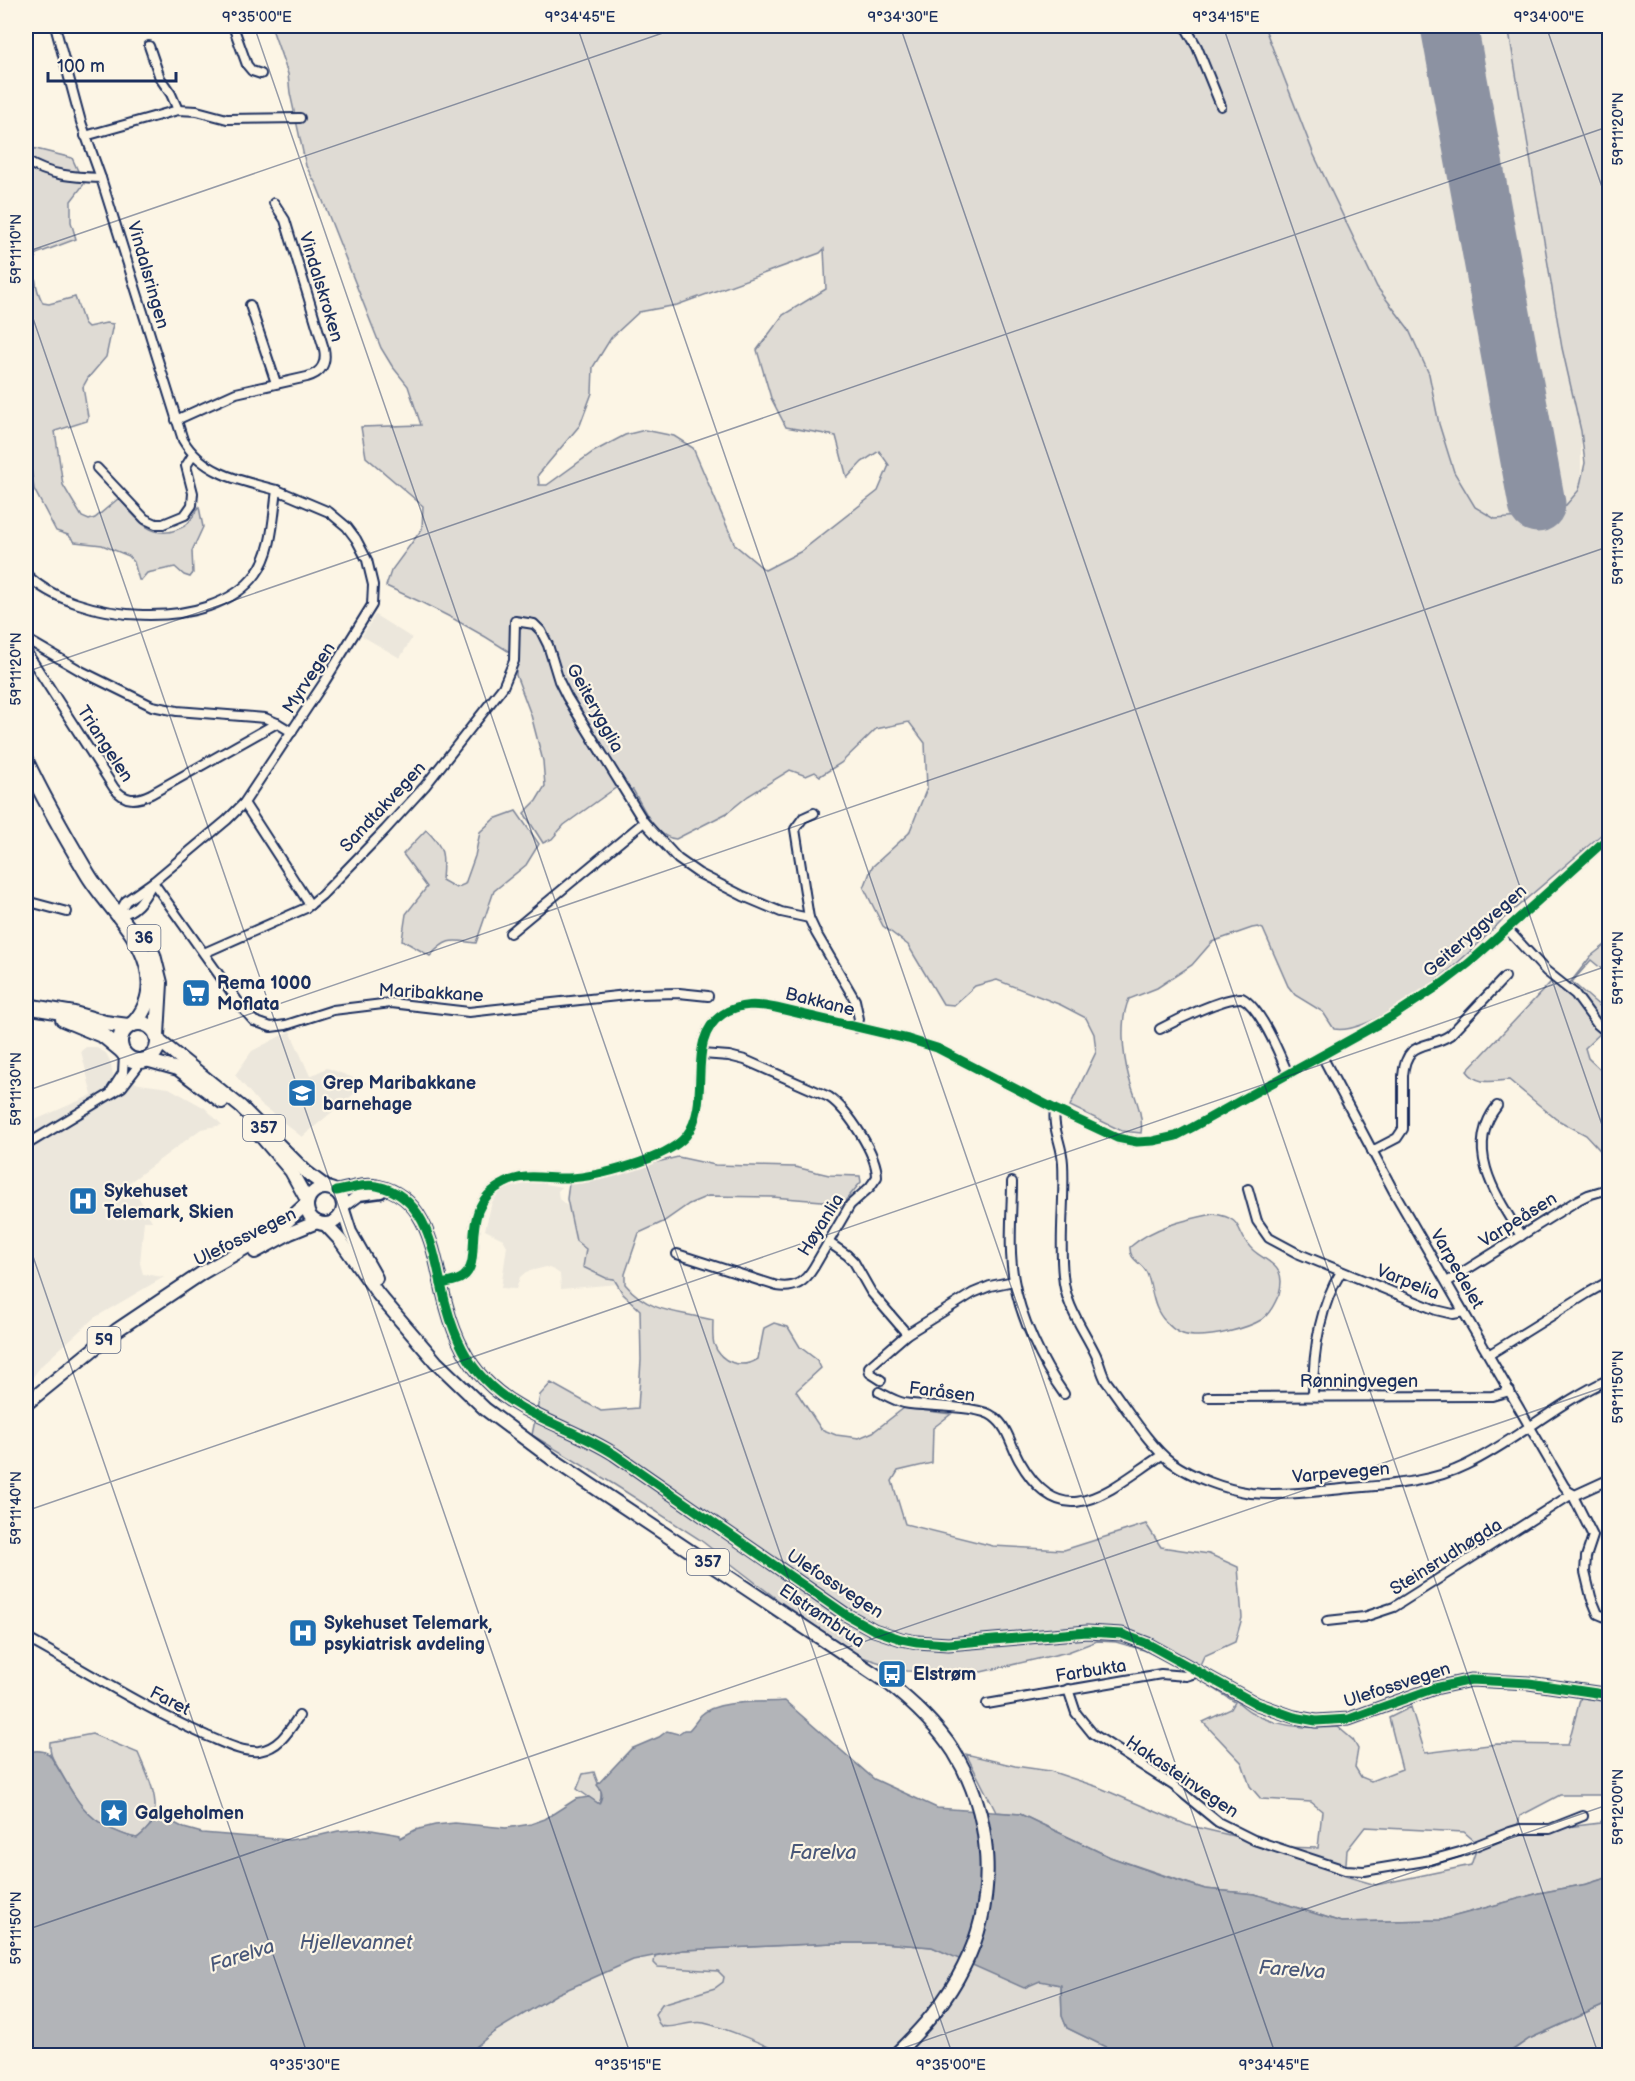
<svg xmlns="http://www.w3.org/2000/svg" width="1635" height="2081" font-family="'Balsamiq Sans',sans-serif">
<rect width="100%" height="100%" fill="#fcf5e5"/>
<filter id="ink" filterUnits="userSpaceOnUse"><feTurbulence type="fractalNoise" baseFrequency=".0167" numOctaves="2"/><feDisplacementMap in="SourceGraphic" scale="12" xChannelSelector="R" yChannelSelector="G"/><feConvolveMatrix kernelMatrix="1 2 1 2 8 2 1 2 1" color-interpolation-filters="sRGB"/></filter>
<g filter="url(#ink)">
<g fill="#ece7dc">
<path d="M1224,26H1508L1562,348L1581,431V499L1573,538L1462,530Z"/>
<path d="M375,615L412,638L400,658L362,636Z"/>
<path d="M290,1031L310,1076L327,1068L367,1083L302,1137L259,1103L235,1075L252,1051Z"/>
<path d="M86,1047H95L106,1053L110,1061L114,1079L117,1075L139,1084L169,1088L205,1108L222,1125L201,1129L130,1182L152,1221H144L140,1263L143,1274L164,1277L94,1318L42,1365L26,1386V1124L92,1095L81,1051Z"/>
<path d="M534,1182L562,1187L558,1191L559,1199L578,1215L618,1284L561,1289L560,1274L554,1270L546,1267L526,1272L520,1277L516,1289L501,1288L507,1246L503,1239L485,1230L492,1202L499,1193L508,1188Z"/>
<path d="M655,1956L654,1963L658,1967L718,1971L724,1976L723,1982L715,1988L681,1997L677,2026L687,2022L704,2023L753,2041L784,2055L466,2056L494,2032L557,1994L633,1960Z"/>
</g>
<g fill="#dfdbd4" stroke="#7d8599" stroke-width="1.5" fill-rule="evenodd">
<path d="M271,26H1264L1314,155L1377,287L1408,328L1429,374L1439,424L1454,472L1475,507L1495,519L1537,516L1566,505L1579,490L1585,463L1581,431L1562,348L1508,26H1609V828C1574,858 1538,889 1502,920C1490,932 1479,944 1466,955C1441,979 1368,1035 1334,1029L1323,1012L1295,995L1288,986L1263,929L1258,927L1252,928L1212,942L1192,965L1157,988L1129,999C1119,1021 1123,1055 1129,1078C1134,1096 1144,1114 1141,1133L1122,1131L1070,1106L1096,1052L1094,1034L1086,1018L1061,1005L997,980L975,986L954,1005L943,1004L908,945L883,926L864,888L872,867L909,833L927,788L925,743L909,722L876,729L841,763L820,776L815,772L806,776L790,770L748,796L727,813L676,839C655,838 643,807 633,790L617,787L564,825L552,839L543,843L524,813L536,801L545,786L543,761L531,715L516,675V656C472,627 434,607 386,586L391,571L422,529L423,506L366,457L361,427L421,425L408,386L392,366L381,348L317,186L306,166L290,93L288,74ZM824,249L826,289L783,315L757,350L771,398L786,427L836,436L847,478L862,462L879,451L889,465L878,491L800,552L765,570L735,545L693,448L674,436L645,430L625,435L593,452L547,485H539L538,475L580,425L592,393L593,367L611,338L639,312L677,305L820,253Z"/>
<path d="M28,147L72,158L84,184L71,201V222L76,239L36,254C34,271 34,287 43,303L49,304L75,297L84,323L88,327L106,323L113,324L106,357L88,378L83,387L88,417L87,421L55,431L63,485L82,517L89,520L95,518L119,498C134,516 150,540 176,530C180,528 186,526 188,523C192,519 195,512 199,507L203,527L192,551L193,573L190,577L184,575L175,567L147,573L141,580H139L134,562L129,556L102,545L75,542L68,535L56,531L34,489L26,433L27,351L26,344V150Z"/>
<path d="M516,811L539,844L526,865L494,891L476,943C452,940 447,937 430,956L402,940L406,914L427,887L403,854L426,830C445,848 444,855 442,880L456,888L465,884L475,856L480,832L494,819Z"/>
<path d="M1609,942V975L1591,960L1572,982L1609,1014V1027L1608,1026L1585,1048L1588,1058L1609,1078V1160L1586,1135L1556,1119L1509,1080C1492,1081 1478,1086 1467,1071L1551,982L1566,988L1591,956Z"/>
<path d="M678,1157L715,1165L795,1167L829,1175L860,1176L861,1182L840,1207H833L822,1201L772,1197L708,1196L689,1204L663,1222L639,1233L625,1274V1284C650,1314 678,1311 713,1320C713,1327 712,1337 714,1344C721,1364 742,1369 758,1359L764,1328L774,1323L788,1327L800,1347L817,1360L821,1368L796,1391L821,1429L836,1435L859,1438L873,1432L904,1408L951,1414L933,1428L932,1463L898,1471L892,1481L905,1524L993,1546L1064,1550L1146,1524L1161,1547L1209,1554L1238,1567L1242,1618L1235,1642L1204,1656L1200,1665C1214,1678 1235,1703 1251,1712C1276,1727 1311,1729 1338,1727L1353,1740L1358,1749L1355,1767L1361,1777L1371,1781L1402,1769L1389,1718L1411,1707L1425,1753L1497,1744L1568,1745L1581,1696L1609,1702V1810L1603,1795H1560L1520,1816L1516,1833L1600,1823L1609,1811V1877L1587,1884L1539,1893L1441,1920L1341,1922L1255,1894L1205,1889L1110,1857L1020,1814L996,1812L966,1754L1015,1766L1050,1771L1098,1787L1187,1825L1280,1847L1318,1848L1322,1811L1311,1802L1261,1799L1250,1786L1242,1763L1203,1722L1231,1709L1235,1702L1187,1671L1144,1650L1116,1642L1097,1641L1068,1652L981,1672L906,1671L859,1656L778,1600L699,1539L615,1485L532,1435L540,1395L551,1383L601,1411L638,1408L641,1360L640,1310L623,1294L614,1279L606,1278L583,1267L586,1249L576,1241L567,1199L569,1183ZM1365,1827L1464,1832L1478,1844L1471,1865L1376,1885L1345,1876L1347,1850Z"/>
<path d="M1213,1214C1247,1218 1234,1234 1254,1251C1262,1258 1274,1262 1279,1272C1282,1278 1281,1287 1279,1294C1275,1303 1270,1314 1261,1320C1246,1329 1212,1337 1194,1336C1183,1336 1173,1330 1166,1322C1153,1309 1153,1292 1148,1276C1144,1262 1129,1262 1130,1247C1153,1227 1184,1220 1213,1214Z"/>
<path d="M92,1734L138,1753C150,1782 170,1816 137,1838C128,1837 120,1833 111,1829C84,1817 74,1796 60,1771C54,1760 49,1756 50,1742Z"/>
<path d="M594,1772C597,1784 605,1792 599,1804L577,1789L583,1774Z"/>
<path d="M833,1943H883L932,1947L978,1966L1061,1985L1062,2015L1067,2028L1114,2051L1117,2055H784C770,2046 722,2027 704,2023C691,2020 670,2030 662,2026C657,2024 657,2018 655,2014L662,2004L715,1988L723,1982L724,1977L718,1971L658,1967L654,1963L655,1956L683,1950Z"/>
<path d="M1609,2003V2055L1505,2056L1529,2039Z"/>
</g>
<path fill="#b2b4b8" stroke="#767f94" stroke-width="1.5" d="M785,1701L874,1779L937,1808L1020,1814L1110,1857L1158,1874L1205,1889L1255,1894L1341,1922L1441,1920L1539,1893L1587,1884L1609,1877V2003L1529,2039L1505,2055H1117L1114,2051L1067,2028L1062,2016L1061,1985L1040,1981L1024,1988L932,1947L883,1943H833L683,1950L633,1960L557,1994L494,2032L466,2055H26V1753C34,1750 41,1749 49,1754C68,1782 78,1814 111,1829C120,1833 128,1837 137,1838C148,1831 150,1821 163,1817L184,1828L202,1833L289,1840L321,1835L338,1831L366,1829L400,1835V1838L415,1830L435,1825L455,1823L506,1828L531,1824L545,1819L576,1799L589,1797L599,1804C603,1796 603,1792 597,1785L631,1749L659,1737L667,1731L678,1734L684,1730H689C693,1726 697,1720 701,1715C718,1699 762,1703 785,1701Z"/>
<g fill="none" stroke-linecap="round" stroke-linejoin="round">
<path stroke="#8c92a2" stroke-width="22" d="M1521,418L1515,437L1524,487L1531,494L1538,495L1547,489L1548,479C1544,469 1532,468 1529,458"/>
<path stroke="#8c92a2" stroke-width="57" d="M1449,26L1537,504"/>
<g stroke="#1b2f5e" stroke-width="12">
<g id="street">
<path d="M55,26L81,122L101,178"/>
<path d="M233,26L247,65L252,71L261,74"/>
<path d="M1185,26L1197,47L1221,106"/>
<path d="M149,46L160,78L171,94L178,110"/>
<path d="M85,136L178,110L197,111L227,119L300,118"/>
<path d="M26,161C50,176 74,177 101,178L183,440C203,474 241,481 277,490C273,518 273,551 256,574C212,634 74,623 26,574"/>
<path d="M250,305L276,383"/>
<path d="M176,420L236,393L307,377C321,373 327,364 324,349L285,220L274,203"/>
<path d="M97,468L145,519L156,524H163L185,515L192,505L193,493L186,466L193,455"/>
<path d="M26,639L81,671L152,706L177,711L265,718L277,723"/>
<path d="M26,651L114,788C125,802 136,801 151,794L277,723L292,732"/>
<path d="M244,803L310,905"/>
<path d="M814,813L803,818L795,829L809,918L816,933L855,1000L859,1019L857,1028"/>
<path d="M153,882L244,1010L254,1021L271,1027L286,1025L333,1010L391,1003L469,1012L636,994L679,993L708,996"/>
<path d="M26,901L67,912"/>
<path d="M118,915L126,901L153,882L227,820L244,803L325,681L372,605L373,585L367,560L356,539L347,527L329,512L277,490"/>
<path d="M118,915C135,913 143,900 151,886"/>
<path d="M1507,929L1546,971L1575,994L1597,1024L1610,1035"/>
<path d="M510,933L644,822"/>
<path d="M204,953L306,908L322,895L385,830L425,786L503,687L514,661L515,621L534,624L541,631L548,645L559,681L567,697L644,822L678,859L698,873L743,896L781,912L809,918"/>
<path d="M1160,1029C1177,1020 1224,997 1242,998C1261,1008 1280,1055 1288,1074"/>
<path d="M1322,1056L1393,1190L1564,1486L1568,1491L1575,1495L1610,1479"/>
<path d="M112,1090L123,1073L124,1054"/>
<path d="M1497,1106C1463,1149 1497,1197 1521,1236"/>
<path d="M1055,1109C1052,1129 1062,1144 1063,1163C1065,1200 1059,1238 1063,1275C1065,1306 1083,1328 1096,1355C1100,1364 1101,1372 1106,1381C1123,1403 1150,1447 1171,1462C1194,1478 1224,1489 1251,1493C1281,1496 1312,1492 1342,1489C1383,1485 1428,1484 1466,1465C1516,1441 1558,1402 1610,1379"/>
<path d="M26,1145L122,1087L142,1061"/>
<path d="M1372,1151L1397,1138L1403,1129V1076C1406,1038 1428,1050 1450,1035L1505,977"/>
<path d="M1012,1182C1012,1214 1008,1248 1014,1280C1020,1317 1042,1363 1064,1394"/>
<path d="M1248,1189L1257,1221L1269,1238L1297,1253L1436,1310L1453,1314L1464,1312"/>
<path d="M828,1242L847,1255L854,1262L871,1292L907,1334"/>
<path d="M677,1254L777,1286C795,1289 805,1282 814,1267L850,1205L870,1187L877,1177C877,1154 848,1110 829,1097L745,1060L729,1056L702,1054"/>
<path d="M1447,1282L1578,1200L1588,1195L1608,1189"/>
<path d="M441,1284C448,1282 457,1282 463,1277C486,1260 455,1207 505,1183C525,1172 546,1179 568,1178C597,1177 667,1159 686,1136C714,1100 683,1040 723,1014C740,1003 757,1004 776,1008L908,1039L937,1048L1055,1109L1117,1138L1137,1142L1153,1141L1176,1136L1193,1127L1391,1017L1443,983L1469,963L1610,836"/>
<path d="M1490,1354L1588,1293L1604,1284L1610,1285"/>
<path d="M881,1380L870,1373L869,1367L907,1334L973,1293L990,1286L1014,1281"/>
<path d="M879,1392C887,1396 895,1401 904,1403C925,1407 980,1405 994,1417C1008,1427 1011,1446 1019,1460C1063,1538 1108,1490 1162,1455"/>
<path d="M1313,1396C1313,1354 1319,1307 1341,1272"/>
<path d="M1208,1397L1492,1396L1510,1391"/>
<path d="M1327,1621L1364,1617L1394,1607L1572,1494L1593,1536L1586,1557L1585,1572L1591,1597L1598,1614L1610,1619"/>
<path d="M26,1638C86,1671 144,1708 207,1736C222,1742 242,1753 259,1751C279,1748 289,1731 299,1716"/>
<path d="M1068,1689L1076,1713L1093,1734L1174,1786L1218,1822L1254,1840L1345,1870L1364,1871L1431,1860L1460,1852L1510,1832L1520,1829H1550L1583,1816"/>
<path d="M987,1704L1161,1674L1186,1676L1199,1672"/>
</g>
</g>
<g stroke="#1b2f5e" stroke-width="15">
<g id="secondary">
<path d="M336,1191C349,1189 364,1183 377,1186C433,1197 434,1264 447,1308C454,1334 465,1360 485,1380C519,1416 572,1427 614,1454L845,1614L874,1630L901,1639L917,1642L948,1644L1087,1632L1122,1634L1148,1644L1257,1704L1294,1717L1316,1721L1349,1719L1435,1688L1471,1680L1529,1683L1610,1695"/>
<path d="M344,1206L359,1195L381,1192"/>
</g>
</g>
<g stroke="#1b2f5e" stroke-width="16">
<g id="primary">
<path d="M158,1040L241,1107L306,1172L326,1187"/>
<path d="M146,1060L178,1069L222,1102"/>
<path d="M260,1135L291,1171L307,1200"/>
<circle cx="325" cy="1206" r="18"/>
<path d="M343,1210L350,1232L376,1278"/>
<path d="M325,1224L340,1240L378,1294L436,1362L485,1409L555,1461L888,1683C913,1703 936,1724 954,1752C993,1815 998,1900 964,1966C947,2001 922,2029 894,2056"/>
<path d="M255,1252L290,1233L317,1222"/>
<path d="M26,1404L117,1330L202,1273L280,1228L306,1204"/>
</g>
</g>
<g stroke="#1b2f5e" stroke-width="18">
<g id="highway">
<path d="M26,761C44,800 65,836 87,873C105,904 137,929 147,965C153,987 149,1007 133,1024"/>
<path d="M153,955L160,983L157,1035"/>
<path d="M26,1006L74,1014L105,1023L128,1026"/>
<path d="M63,1019L104,1036L121,1050"/>
<circle cx="139" cy="1042" r="19"/>
</g>
</g>
<use href="#street" stroke="#fcf5e5" stroke-width="8"/>
<use href="#secondary" stroke="#fcf5e5" stroke-width="10"/>
<use href="#primary" stroke="#fcf5e5" stroke-width="12"/>
<use href="#highway" stroke="#fcf5e5" stroke-width="14"/>
<g stroke="#fcf5e5" stroke-width="13">
<g id="cycleway">
<path d="M336,1191C349,1189 364,1183 377,1186C433,1197 434,1264 447,1308C454,1334 465,1360 485,1380C519,1416 572,1427 614,1454L845,1614L874,1630L901,1639L917,1642L948,1644L1087,1632L1122,1634L1148,1644L1257,1704L1294,1717L1316,1721L1349,1719L1435,1688L1471,1680L1529,1683L1610,1695"/>
<path d="M441,1284C448,1282 457,1282 463,1277C486,1260 455,1207 505,1183C525,1172 546,1179 568,1178C597,1177 667,1159 686,1136C714,1100 683,1040 723,1014C740,1003 757,1004 776,1008L908,1039L937,1048L1055,1109L1117,1138L1137,1142L1153,1141L1176,1136L1193,1127L1391,1017L1443,983L1469,963L1610,836"/>
</g>
</g>
<use href="#cycleway" stroke="#00873e" stroke-width="9"/>
</g>
</g>
<path fill="none" stroke="#1b2f5e" stroke-width="1.5" stroke-opacity="0.45" d="M254,26L953,2056M577,26L1276,2056M900,26L1599,2056M1223,26L1610,1148M1546,26L1610,210M26,252L683,26M26,298L631,2056M26,672L1610,126M26,1091L1610,546M26,1236L308,2056M26,1511L1610,965M26,1930L1610,1385M880,2056L1610,1804"/>
<defs>
<g id="supermarket-square" transform="scale(1.5)"><rect x="-9" y="-9" width="18" height="18" rx="4" fill="#1f6fb2" stroke="#fcf5e5"/><path d="M-6-5.5h2.5l.6 2H6L4.5 2H-2.5L-4.4-4H-6ZM-1.5 3.2a1.3 1.3 0 1 0 .1 0ZM3 3.2a1.3 1.3 0 1 0 .1 0Z" fill="#fff"/></g>
<g id="school-square" transform="scale(1.5)"><rect x="-9" y="-9" width="18" height="18" rx="4" fill="#1f6fb2" stroke="#fcf5e5"/><path d="M0-5L7-2L0 1L-7-2ZM-4 1L0 2.5L4 1V4Q0 6-4 4Z" fill="#fff"/></g>
<g id="hospital-square" transform="scale(1.5)"><rect x="-9" y="-9" width="18" height="18" rx="4" fill="#1f6fb2" stroke="#fcf5e5"/><path d="M-5-5h3v3.5h4V-5h3V5h-3V1.5h-4V5h-3Z" fill="#fff"/></g>
<g id="bus-square" transform="scale(1.5)"><rect x="-9" y="-9" width="18" height="18" rx="4" fill="#1f6fb2" stroke="#fcf5e5"/><path d="M-5-6H5V4H4V6H2V4H-2V6H-4V4H-5ZM-3.5-4V0h7V-4ZM-3.5 1.2v1.5H-2V1.2ZM2 1.2v1.5H3.5V1.2Z" fill="#fff"/></g>
<g id="sight-square" transform="scale(1.5)"><rect x="-9" y="-9" width="18" height="18" rx="4" fill="#1f6fb2" stroke="#fcf5e5"/><path d="M0-6L1.8-2.2L6-1.7L2.9 1.2L3.7 5.4L0 3.3L-3.7 5.4L-2.9 1.2L-6-1.7L-1.8-2.2Z" fill="#fff"/></g>
</defs>
<g fill-rule="evenodd">
<use href="#supermarket-square" x="196" y="993"/>
<use href="#school-square" x="302" y="1093"/>
<use href="#hospital-square" x="83" y="1201"/>
<use href="#hospital-square" x="303" y="1633"/>
<use href="#bus-square" x="892" y="1674"/>
<use href="#sight-square" x="114" y="1813"/>
</g>
<g text-anchor="middle" dominant-baseline="central" stroke-width="4.5" stroke-linejoin="round" paint-order="stroke">
<g fill="#fcf5e5" stroke="#5e6a86" stroke-width="1.5">
<rect x="127.5" y="925" width="33" height="26" rx="4.5"/>
<rect x="243" y="1115" width="42" height="26" rx="4.5"/>
<rect x="87.5" y="1327" width="33" height="26" rx="4.5"/>
<rect x="687" y="1549" width="42" height="26" rx="4.5"/>
</g>
<g font-size="16" font-weight="bold" fill="#1b2f5e">
<text x="144" y="938">36</text>
<text x="264" y="1128">357</text>
<text x="104" y="1340">59</text>
<text x="708" y="1562">357</text>
</g>
<g font-size="18" fill="#1b2f5e" stroke="#fcf5e5">
<text transform="translate(148 275) rotate(74)">Vindalsringen</text>
<text transform="translate(321 287) rotate(73)">Vindalskroken</text>
<text transform="translate(309 678) rotate(-57)">Myrvegen</text>
<text transform="translate(595 708) rotate(61)">Geiterygglia</text>
<text transform="translate(105 744) rotate(57)">Triangelen</text>
<text transform="translate(383 807) rotate(-47)">Sandtakvegen</text>
<text transform="translate(1475 931) rotate(-41)">Geiteryggvegen</text>
<text transform="translate(431 993) rotate(3)">Maribakkane</text>
<text transform="translate(820 1002) rotate(14)">Bakkane</text>
<text transform="translate(1518 1220) rotate(-32)">Varpeåsen</text>
<text transform="translate(821 1225) rotate(-58)">Høyanlia</text>
<text transform="translate(245 1237) rotate(-26)">Ulefossvegen</text>
<text transform="translate(1457 1269) rotate(60)">Varpedelet</text>
<text transform="translate(1408 1282) rotate(22)">Varpelia</text>
<text x="1359" y="1381">Rønningvegen</text>
<text transform="translate(942 1392) rotate(7)">Faråsen</text>
<text transform="translate(1341 1473) rotate(-5)">Varpevegen</text>
<text transform="translate(1446 1557) rotate(-32)">Steinsrudhøgda</text>
<text transform="translate(835 1584) rotate(33)">Ulefossvegen</text>
<text transform="translate(822 1616) rotate(34)">Elstrømbrua</text>
<text transform="translate(1091 1671) rotate(-9)">Farbukta</text>
<text transform="translate(1397 1685) rotate(-18)">Ulefossvegen</text>
<text transform="translate(170 1701) rotate(27)">Faret</text>
<text transform="translate(1182 1777) rotate(34)">Hakasteinvegen</text>
</g>
<g font-size="18" font-weight="bold" fill="#1b2f5e" stroke="#fcf5e5" text-anchor="start">
<text x="217" y="983">Rema 1000<tspan x="217" dy="21">Moflata</tspan></text>
<text x="323" y="1083">Grep Maribakkane<tspan x="323" dy="21">barnehage</tspan></text>
<text x="104" y="1191">Sykehuset<tspan x="104" dy="21">Telemark, Skien</tspan></text>
<text x="324" y="1623">Sykehuset Telemark,<tspan x="324" dy="21">psykiatrisk avdeling</tspan></text>
<text x="913" y="1674">Elstrøm</text>
<text x="135" y="1813">Galgeholmen</text>
</g>
<g font-size="20" font-style="italic" fill="#485779" stroke="#fcf5e5">
<text x="823" y="1853">Farelva</text>
<text x="356" y="1943">Hjellevannet</text>
<text transform="translate(242 1956) rotate(-18)">Farelva</text>
<text transform="translate(1292 1970) rotate(4)">Farelva</text>
</g>
</g>
<rect width="1635" height="2081" fill="none" stroke="#fcf5e5" stroke-width="66"/>
<path d="M48 72v9h128v-9" fill="none" stroke="#1b2f5e" stroke-width="3"/>
<text x="57" y="72" font-size="18" fill="#1b2f5e" stroke="#fcf5e5" stroke-width="4.5" paint-order="stroke">100 m</text>
<rect x="33" y="33" width="1569" height="2015" fill="none" stroke="#1b2f5e" stroke-width="2"/>
<g font-size="15" text-anchor="middle" fill="#1b2f5e">
<text x="257" y="22">9°35'00"E</text>
<text x="580" y="22">9°34'45"E</text>
<text x="903" y="22">9°34'30"E</text>
<text x="1226" y="22">9°34'15"E</text>
<text x="1549" y="22">9°34'00"E</text>
<text transform="translate(1618 129) rotate(-90)" y="5">59°11'20"N</text>
<text transform="translate(16 249) rotate(-90)" y="5">59°11'10"N</text>
<text transform="translate(1618 548) rotate(-90)" y="5">59°11'30"N</text>
<text transform="translate(16 669) rotate(-90)" y="5">59°11'20"N</text>
<text transform="translate(1618 968) rotate(-90)" y="5">59°11'40"N</text>
<text transform="translate(16 1089) rotate(-90)" y="5">59°11'30"N</text>
<text transform="translate(1618 1387) rotate(-90)" y="5">59°11'50"N</text>
<text transform="translate(16 1508) rotate(-90)" y="5">59°11'40"N</text>
<text transform="translate(1618 1807) rotate(-90)" y="5">59°12'00"N</text>
<text transform="translate(16 1928) rotate(-90)" y="5">59°11'50"N</text>
<text x="305" y="2070">9°35'30"E</text>
<text x="628" y="2070">9°35'15"E</text>
<text x="951" y="2070">9°35'00"E</text>
<text x="1274" y="2070">9°34'45"E</text>
</g>
</svg>
